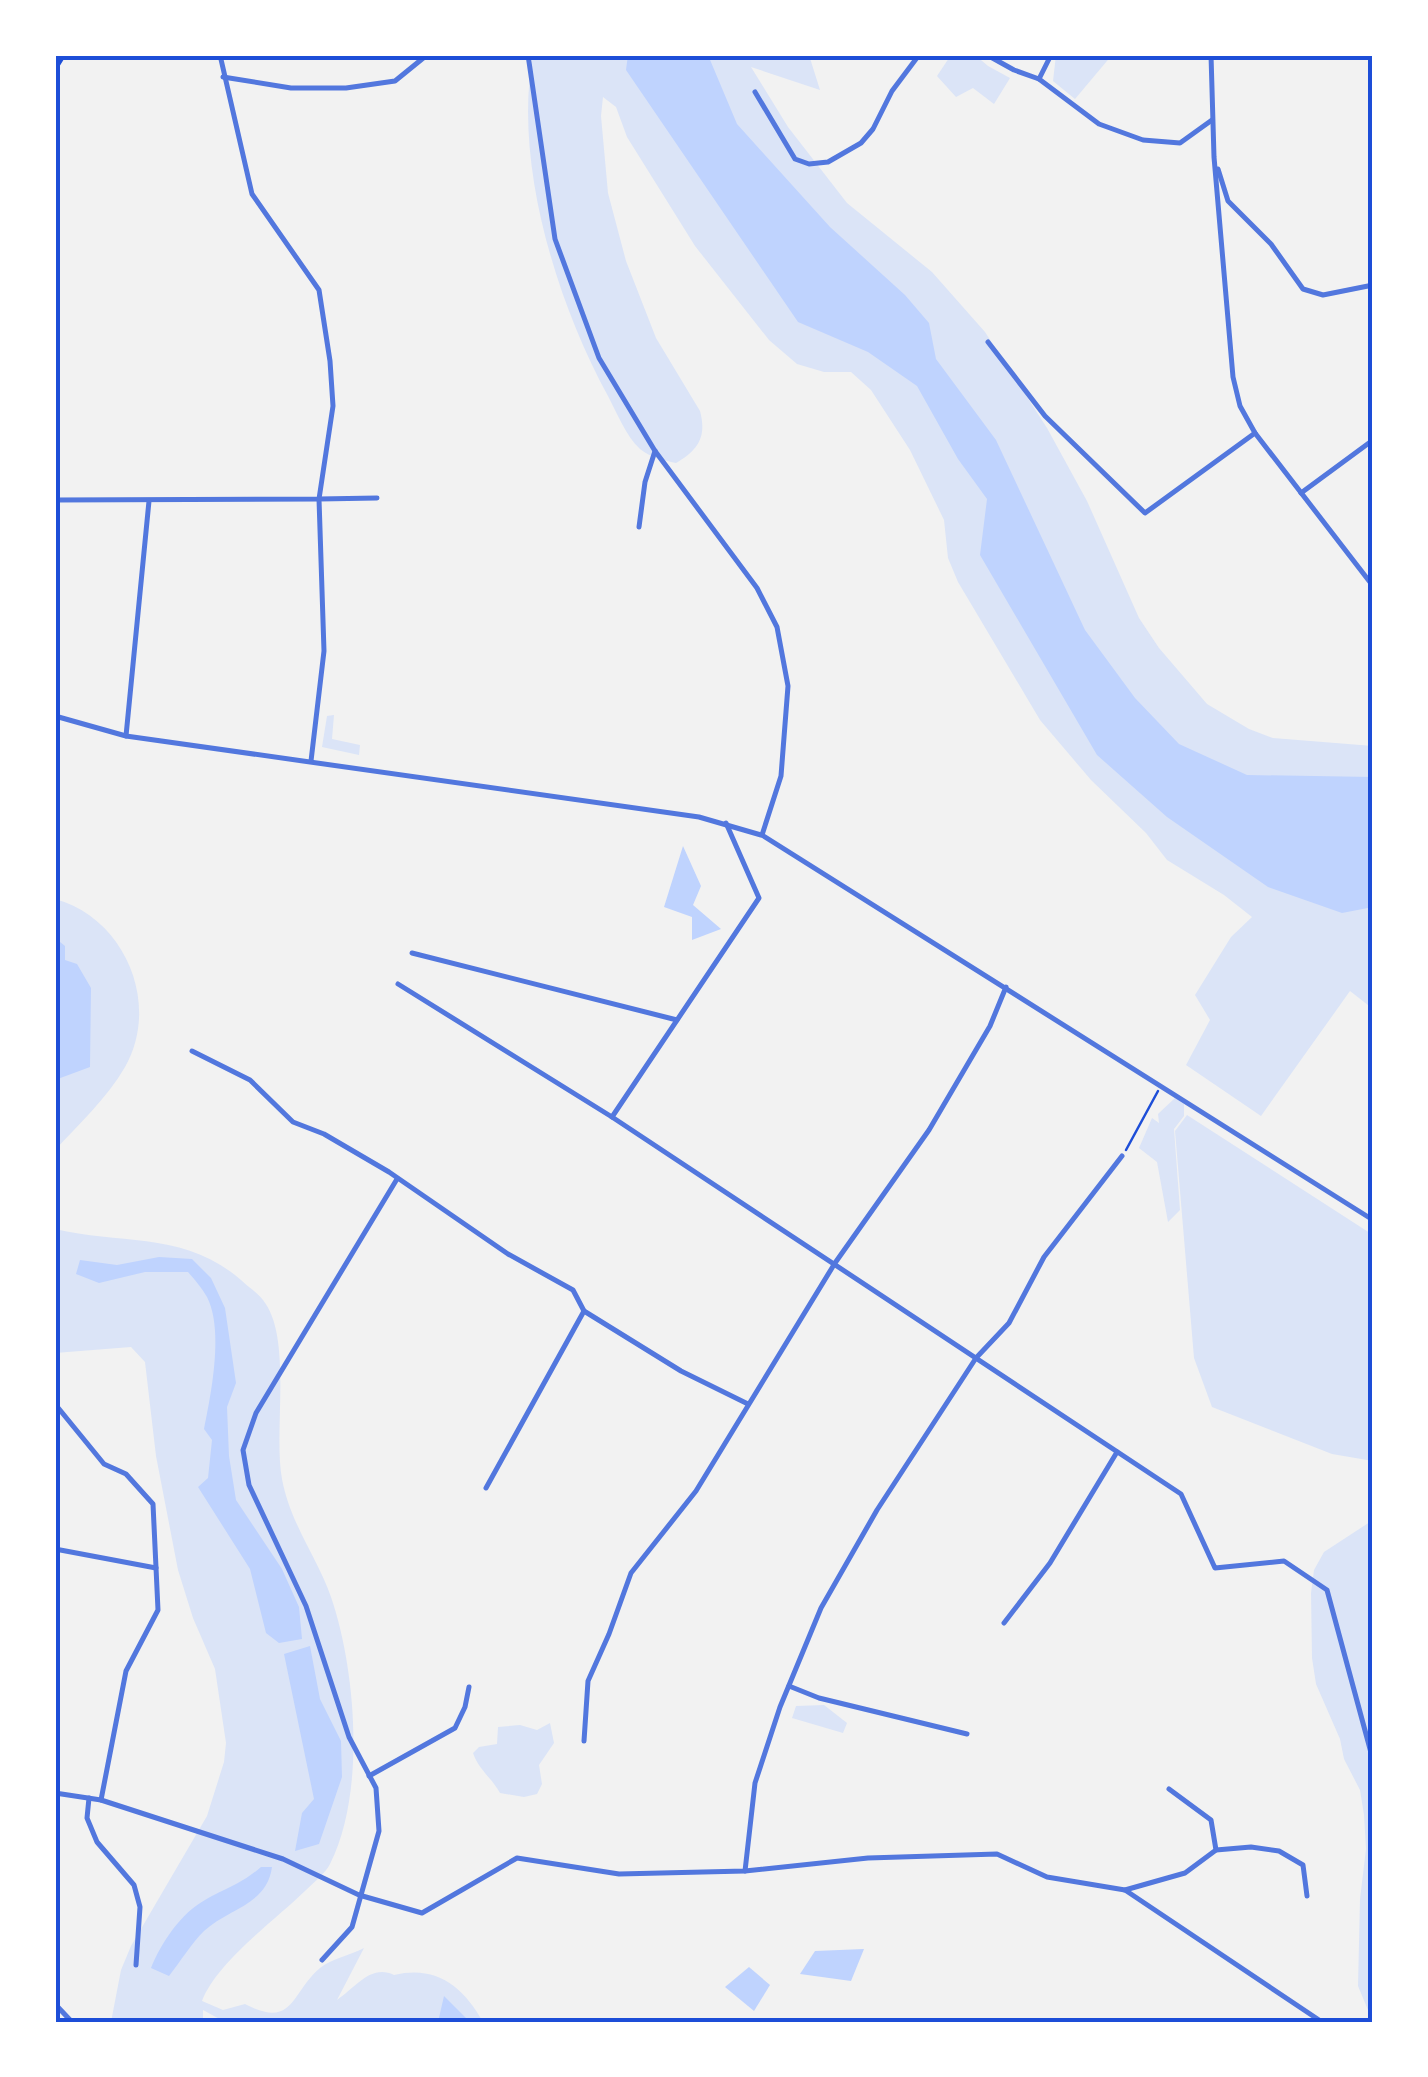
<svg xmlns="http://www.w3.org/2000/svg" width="1428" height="2077" font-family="Mulish,sans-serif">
<rect width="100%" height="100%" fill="#f2f2f2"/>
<g fill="#dbe4f7">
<path d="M533,55H809L820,90L751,67L788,127L847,203L932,272L985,332L1047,428L1087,501L1139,618L1159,648L1207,704L1249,729L1273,738L1373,746V1009L1350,991L1261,1116L1186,1065L1210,1020L1195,995L1231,937L1252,917L1224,895L1167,860L1146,833L1091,780L1040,720L958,582L948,558L944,520L910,450L871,390L851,372H824L797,364L769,340L695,246L627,137L616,107L603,97L601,116L608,193L626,261L656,338L700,411C707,437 698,450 676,463C663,460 651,458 640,449C626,436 617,413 608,396C557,303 513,162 533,55Z"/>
<path d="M951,55H975L988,66L1010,78L994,104L973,88L956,97L937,76Z"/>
<path d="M1056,55H1112L1075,99L1053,81Z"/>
<path d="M334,715L332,739L360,745L359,755L322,747L327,716Z"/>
<path d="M55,899C125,918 161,1004 125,1067C107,1098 79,1124 55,1150Z"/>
<path d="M1175,1098L1184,1104V1116L1174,1129L1180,1210L1168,1222L1157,1162L1139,1148L1152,1118L1159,1123L1158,1114Z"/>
<path d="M1187,1115L1373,1235V1461L1332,1454L1212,1407L1194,1358L1175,1131Z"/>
<path d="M55,1229C122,1245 185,1231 241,1280C248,1287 258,1293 263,1300C293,1338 273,1430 282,1479C290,1523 317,1557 331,1597C356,1670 366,1793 330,1864C325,1874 313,1883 305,1891C274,1921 217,1962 202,2001L223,2010L245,2004C294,2030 291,1992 320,1968C331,1959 351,1955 364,1948L337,2000C356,1987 371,1964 394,1975C436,1965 463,1986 483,2022H225L203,2010V2022H111L121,1970L131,1946L207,1816L224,1762L226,1743L215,1669L193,1618L178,1570L156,1456L145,1362L131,1347L55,1353Z"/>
<path d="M1373,1520V2022L1358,1986L1360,1899L1366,1849L1364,1815L1360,1790L1344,1759L1340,1739L1316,1684L1312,1658L1311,1593L1314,1570L1324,1552Z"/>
<path d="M824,1705L847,1723L843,1733L792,1718L796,1706Z"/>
<path d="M550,1723L554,1743L539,1765L542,1784L537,1794L524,1797L500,1793C491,1777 479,1770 473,1753L479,1747L497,1744L498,1727L520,1725L537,1730Z"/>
</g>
<g fill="#bfd3fe">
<path d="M628,55H708L737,124L830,227L905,295L929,323L936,359L996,440L1085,630L1135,698L1179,744L1247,775L1373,777V907L1342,913L1268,887L1167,817L1097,755L980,555L987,499L958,459L917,386L868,352L798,322L626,70Z"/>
<path d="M683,846L701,886L693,905L721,929L692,940V917L664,907Z"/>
<path d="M55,938L65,946V960L77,964L91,988L90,1067L55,1080V1049L58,1047L55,1039Z"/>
<path d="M159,1257L192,1259L211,1278L225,1308L236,1383L227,1407L229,1456L236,1500L282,1569L299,1607L302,1639L279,1643L266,1633L250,1569L198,1487L208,1478L212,1440L204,1429C211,1394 224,1330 207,1297C202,1288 194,1279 188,1272H145L99,1283L76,1274L80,1260L117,1265Z"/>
<path d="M310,1646L320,1699L341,1741L342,1777L319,1844L295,1851L302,1813L314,1799L284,1654Z"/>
<path d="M261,1867H272C267,1905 229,1908 204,1931C191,1944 180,1962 169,1976L151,1968C161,1943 181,1913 205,1900C228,1887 240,1885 261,1867Z"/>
<path d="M864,1949L851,1981L800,1974L815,1951Z"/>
<path d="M749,1967L770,1985L754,2011L725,1987Z"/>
<path d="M444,1996L468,2020L438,2022Z"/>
</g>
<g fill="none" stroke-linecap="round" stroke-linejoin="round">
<path stroke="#1d4ed8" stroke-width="2.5" d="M1126,1150L1158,1091"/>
<g stroke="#5277de" stroke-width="5">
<path d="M528,55L555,239L599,358L655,451L757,588L777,627L788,686L781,776L762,835L1373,1220"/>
<path d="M987,55L1014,70L1039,79L1099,124L1143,140L1180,143L1212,120"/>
<path d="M1211,55L1214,157L1233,377L1240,406L1255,433L1373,586"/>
<path d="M223,77L291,88H346L395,81L427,55"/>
<path d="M1039,79L1051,55"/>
<path d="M755,92L795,159L809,164L828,162L861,143L873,129L892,91L919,55"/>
<path d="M1218,169L1228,201L1271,244L1303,289L1323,295L1373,285"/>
<path d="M988,342L1045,416L1145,513L1255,433"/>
<path d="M1301,493L1373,440"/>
<path d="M55,500L319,499L333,406L330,361L319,290L252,194L220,55"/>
<path d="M639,527L645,482L655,451"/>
<path d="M55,716L126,736L699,817L761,835"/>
<path d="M126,736L149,501"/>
<path d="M311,761L324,651L319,499L377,498"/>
<path d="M412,953L677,1020"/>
<path d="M398,984L612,1117L1181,1494L1215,1568L1284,1561L1327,1590L1373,1760"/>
<path d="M192,1051L250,1080L293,1122L324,1134L389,1172L508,1254L573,1290L584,1311"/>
<path d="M612,1117L759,898L726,823"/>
<path d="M55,1404L104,1464L126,1474L153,1504L158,1610L126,1671L101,1800"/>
<path d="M486,1488L584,1311L681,1371L748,1404"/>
<path d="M55,1549L156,1568"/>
<path d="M1004,1623L1050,1563L1117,1452"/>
<path d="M789,1686L819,1698L967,1734"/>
<path d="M584,1741L588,1681L609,1634L631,1573L696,1491L835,1263L929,1130L990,1026L1006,987"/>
<path d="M369,1776L455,1728L465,1707L469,1687"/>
<path d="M1169,1789L1211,1820L1216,1850"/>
<path d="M55,1793L101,1800L283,1859L359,1895L422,1913L517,1858L619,1874L745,1871L868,1858L997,1854L1047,1877L1125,1890L1322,2022"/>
<path d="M89,1798L87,1818L97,1842L134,1885L140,1907L136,1965"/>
<path d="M745,1871L755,1783L780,1707L821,1608L877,1510L976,1358L1009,1323L1044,1257L1122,1156"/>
<path d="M1125,1890L1185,1873L1216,1850L1251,1847L1279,1851L1303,1865L1307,1896"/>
<path d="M322,1960L352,1927L379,1831L376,1788L349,1737L306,1606L249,1485L243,1450L256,1413L397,1179"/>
<path d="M55,2004L72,2022"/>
</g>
<path stroke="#1d4ed8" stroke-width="6" d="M55,68L63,55"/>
</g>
<rect width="1428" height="2077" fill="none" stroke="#ffffff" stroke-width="115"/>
<rect x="58" y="58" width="1312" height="1962" fill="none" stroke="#1d4ed8" stroke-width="4"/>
</svg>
